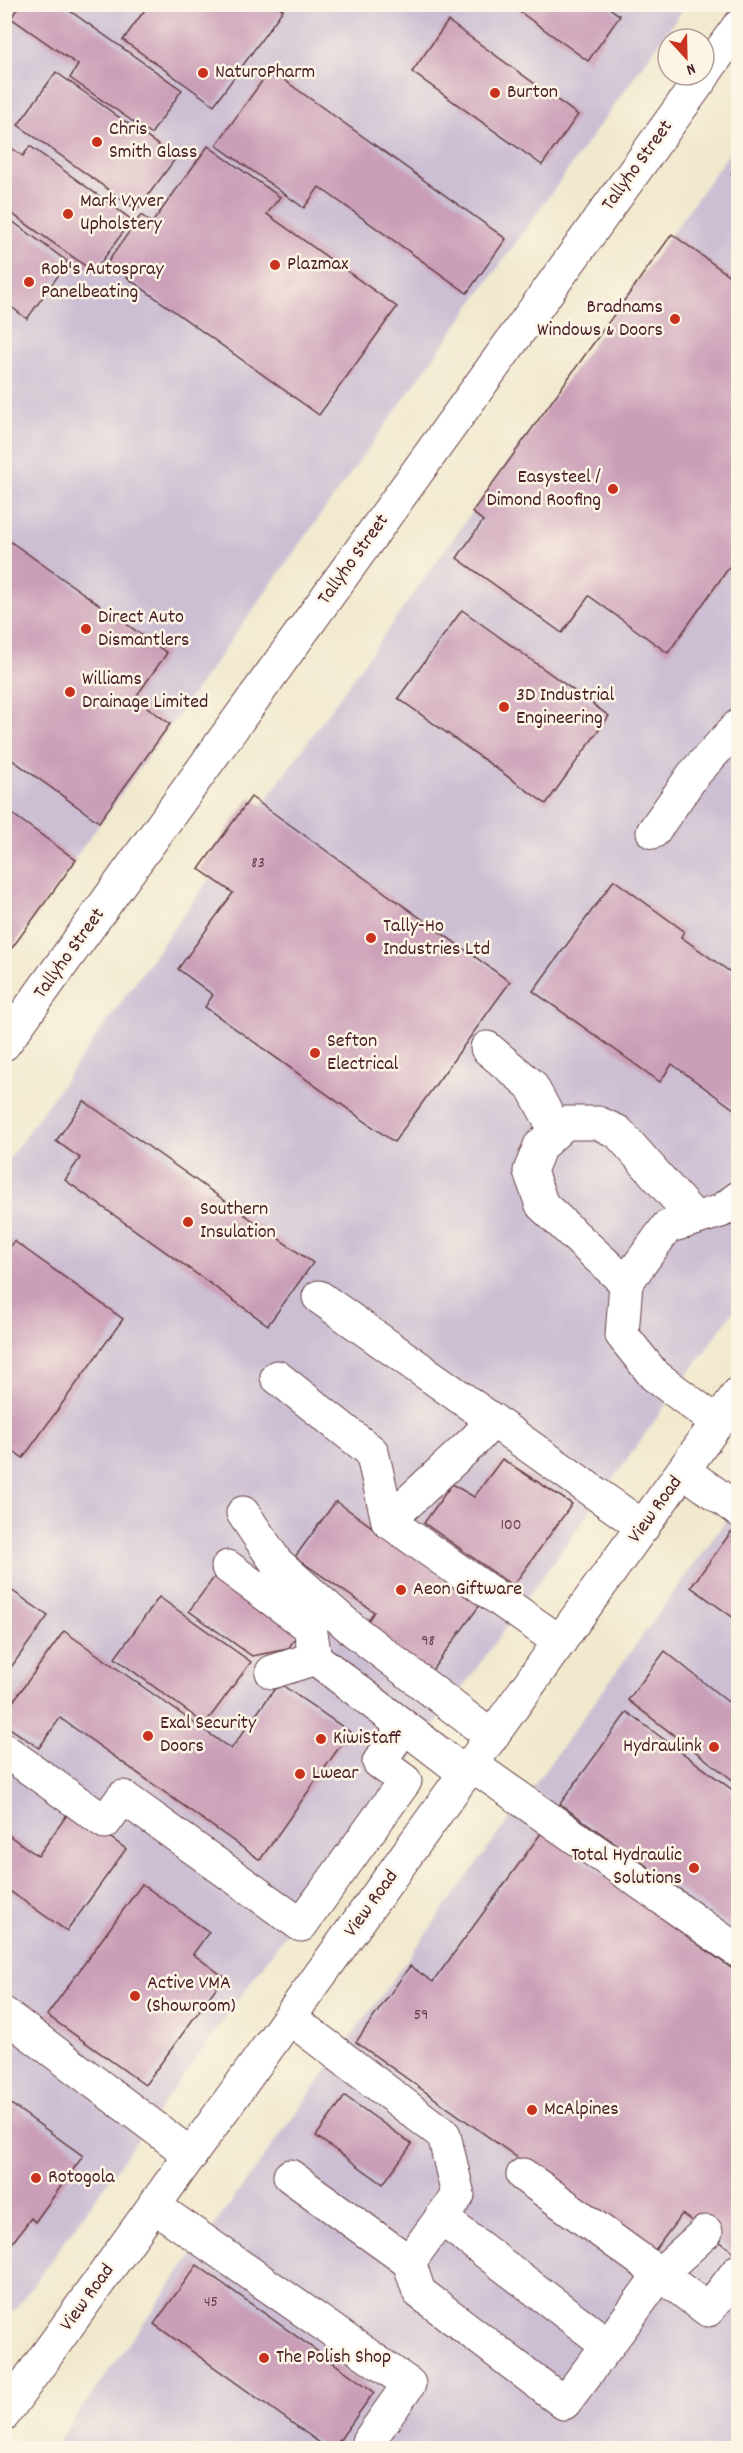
<svg xmlns="http://www.w3.org/2000/svg" width="743" height="2453" font-family="Dekko,sans-serif">
<rect width="100%" height="100%" fill="#fcf5e5"/>
<filter id="ink" filterUnits="userSpaceOnUse"><feTurbulence type="fractalNoise" baseFrequency=".0167" numOctaves="2"/><feDisplacementMap in="SourceGraphic" scale="12" xChannelSelector="R" yChannelSelector="G"/><feConvolveMatrix kernelMatrix="1 2 1 2 8 2 1 2 1" color-interpolation-filters="sRGB"/></filter>
<filter id="wash" filterUnits="userSpaceOnUse"><feTurbulence type="fractalNoise" baseFrequency=".008" numOctaves="4" result="noise"/><feDisplacementMap in="SourceGraphic" scale="24" xChannelSelector="R" yChannelSelector="G"/><feGaussianBlur stdDeviation="1.35" result="paint"/><feColorMatrix in="noise" values="0 0 0 0 0 0 0 0 0 0 0 0 0 0 0 0 0 1.4 0 .05"/><feComposite in="paint" operator="in"/></filter>
<g filter="url(#wash)">
<rect width="100%" height="100%" fill="#f1e9ce"/>
<g fill="#ccbed3">
<path d="M5,5H686L5,956Z"/>
<path d="M738,141V1305L5,2324V1164Z"/>
<path d="M738,1504V2448H53Z"/>
</g>
<g id="blocks">
<g fill="#ca9eb7">
<path d="M20,4H60L182,90L151,134L70,78L78,65L11,18Z"/>
<path d="M149,4H275L283,10L214,105L123,40Z"/>
<path d="M509,4H604L620,16L588,61Z"/>
<path d="M448,21L578,115L542,165L412,72Z"/>
<path d="M270,70L506,239L467,293L319,187L304,208L216,145Z"/>
<path d="M56,72L176,158L137,210L18,125Z"/>
<path d="M4,143L23,156L30,146L132,220L94,272L4,208Z"/>
<path d="M208,146L280,197L267,214L397,307L319,415L107,263L141,215L152,223Z"/>
<path d="M738,163V179L731,174Z"/>
<path d="M5,216L68,262L27,319L5,302Z"/>
<path d="M672,234L738,282V555L668,653L589,596L562,633L457,558L483,521L472,512Z"/>
<path d="M4,537L167,653L135,698L170,724L99,822L4,754Z"/>
<path d="M462,610L609,716L546,804L398,698Z"/>
<path d="M251,797L510,982L394,1142L205,1007L213,995L178,969L233,893L199,869Z"/>
<path d="M4,808L76,860L12,948L4,942Z"/>
<path d="M614,880L684,931L681,937L736,976L738,973V1112L672,1064L660,1082L533,991Z"/>
<path d="M84,1101L313,1263L268,1325L65,1180L80,1158L56,1141Z"/>
<path d="M14,1241L123,1319L23,1458L4,1444V1254Z"/>
<path d="M502,1459L572,1504L513,1586L424,1523L452,1484L474,1497Z"/>
<path d="M336,1501L480,1605L430,1673L364,1626L374,1612L295,1557Z"/>
<path d="M731,1532L738,1537V1621L691,1587Z"/>
<path d="M218,1572L300,1631L288,1649L252,1656L189,1611Z"/>
<path d="M4,1585L48,1616L4,1677Z"/>
<path d="M159,1597L251,1662L205,1724L115,1658Z"/>
<path d="M64,1631L231,1749L279,1683L350,1732L260,1860L60,1718L39,1748L4,1724V1714Z"/>
<path d="M665,1651L738,1710V1784L628,1700Z"/>
<path d="M627,1712L738,1794V1931L560,1804Z"/>
<path d="M71,1809L126,1849L67,1931L4,1887V1832L38,1856Z"/>
<path d="M542,1832L738,1973V2255L682,2214L652,2254L356,2042L410,1966L433,1982Z"/>
<path d="M142,1884L209,1932L193,1954L224,1977L145,2085L47,2015Z"/>
<path d="M345,2096L412,2144L383,2184L316,2136Z"/>
<path d="M4,2099L83,2156L35,2222L31,2218L4,2254Z"/>
<path d="M197,2265L374,2392L334,2448H327L154,2324Z"/>
</g>
</g>
</g>
<g filter="url(#ink)">
<use href="#blocks" fill-opacity="0" stroke="#633d43" stroke-width="1.5"/>
<g fill="none" stroke-linecap="round" stroke-linejoin="round">
<g stroke="#633d43" stroke-width="35">
<g id="minor">
<path d="M704,74L738,27"/>
<path d="M653,832L693,775L738,726"/>
<path d="M4,1044L704,75"/>
<path d="M487,1048L531,1085L556,1131"/>
<path d="M626,1283L542,1205L530,1171L540,1146L565,1123H598L618,1132L695,1219"/>
<path d="M319,1297L643,1527"/>
<path d="M277,1377L372,1452L388,1521L560,1642"/>
<path d="M718,1423L654,1375L622,1335L626,1283L667,1227L721,1211L738,1198"/>
<path d="M684,1471L738,1510"/>
<path d="M243,1513L276,1562L353,1630L492,1737"/>
<path d="M388,1521L475,1440L493,1420"/>
<path d="M228,1567L310,1627L315,1658"/>
<path d="M272,1672L315,1658L466,1774"/>
<path d="M4,1750L105,1822L123,1797L301,1925L405,1781L379,1762L404,1727"/>
<path d="M472,1765L738,1951"/>
<path d="M4,2014L191,2155"/>
<path d="M523,2175L660,2274L608,2345"/>
<path d="M290,2176L409,2262L458,2195L444,2135L290,2018"/>
<path d="M154,2206L409,2384L368,2442"/>
<path d="M706,2232L660,2274L708,2310L738,2271"/>
<path d="M409,2262L419,2292L564,2403L608,2345L441,2218"/>
<path d="M4,2414L738,1394"/>
</g>
</g>
<use href="#minor" stroke="#fff" stroke-width="33"/>
</g>
</g>
<g fill="#c8321e" stroke="#fcf5e5" stroke-width="2">
<circle cx="203" cy="73" r="6"/>
<circle cx="495" cy="93" r="6"/>
<circle cx="97" cy="142" r="6"/>
<circle cx="68" cy="214" r="6"/>
<circle cx="275" cy="265" r="6"/>
<circle cx="29" cy="282" r="6"/>
<circle cx="675" cy="319" r="6"/>
<circle cx="613" cy="489" r="6"/>
<circle cx="86" cy="629" r="6"/>
<circle cx="70" cy="692" r="6"/>
<circle cx="504" cy="707" r="6"/>
<circle cx="371" cy="938" r="6"/>
<circle cx="315" cy="1053" r="6"/>
<circle cx="188" cy="1222" r="6"/>
<circle cx="401" cy="1590" r="6"/>
<circle cx="148" cy="1736" r="6"/>
<circle cx="321" cy="1739" r="6"/>
<circle cx="714" cy="1747" r="6"/>
<circle cx="300" cy="1774" r="6"/>
<circle cx="694" cy="1868" r="6"/>
<circle cx="135" cy="1996" r="6"/>
<circle cx="532" cy="2110" r="6"/>
<circle cx="36" cy="2178" r="6"/>
<circle cx="264" cy="2358" r="6"/>
</g>
<g text-anchor="middle" dominant-baseline="central" stroke-width="5" stroke-linejoin="round" paint-order="stroke">
<g font-size="16" fill="#6a3f4e">
<text x="258" y="863">83</text>
<text x="511" y="1525">100</text>
<text x="428" y="1641">98</text>
<text x="421" y="2015">59</text>
<text x="211" y="2302">45</text>
</g>
<g font-size="20" fill="#4a1f2b" stroke="#fcf5e5" text-anchor="start">
<text x="215" y="73">NaturoPharm</text>
<text x="507" y="93">Burton</text>
<text x="109" y="130">Chris<tspan x="109" dy="23">Smith Glass</tspan></text>
<text x="80" y="202">Mark Vyver<tspan x="80" dy="23">Upholstery</tspan></text>
<text x="287" y="265">Plazmax</text>
<text x="41" y="270">Rob's Autospray<tspan x="41" dy="23">Panelbeating</tspan></text>
<text x="663" y="308" text-anchor="end">Bradnams<tspan x="663" dy="23">Windows &amp; Doors</tspan></text>
<text x="601" y="478" text-anchor="end">Easysteel /<tspan x="601" dy="23">Dimond Roofing</tspan></text>
<text x="98" y="618">Direct Auto<tspan x="98" dy="23">Dismantlers</tspan></text>
<text x="82" y="680">Williams<tspan x="82" dy="23">Drainage Limited</tspan></text>
<text x="516" y="696">3D Industrial<tspan x="516" dy="23">Engineering</tspan></text>
<text x="383" y="927">Tally-Ho<tspan x="383" dy="23">Industries Ltd</tspan></text>
<text x="327" y="1042">Sefton<tspan x="327" dy="23">Electrical</tspan></text>
<text x="200" y="1210">Southern<tspan x="200" dy="23">Insulation</tspan></text>
<text x="413" y="1590">Aeon Giftware</text>
<text x="160" y="1724">Exal Security<tspan x="160" dy="23">Doors</tspan></text>
<text x="333" y="1739">KiwiStaff</text>
<text x="702" y="1747" text-anchor="end">Hydraulink</text>
<text x="312" y="1774">Lwear</text>
<text x="682" y="1856" text-anchor="end">Total Hydraulic<tspan x="682" dy="23">Solutions</tspan></text>
<text x="147" y="1984">Active VMA<tspan x="147" dy="23">(Showroom)</tspan></text>
<text x="544" y="2110">McAlpines</text>
<text x="48" y="2178">Rotogola</text>
<text x="276" y="2358">The Polish Shop</text>
</g>
<g font-size="20" fill="#4a1f2b" stroke="#fcf5e5">
<text transform="translate(638 166) rotate(-54)">Tallyho Street</text>
<text transform="translate(354 560) rotate(-54)">Tallyho Street</text>
<text transform="translate(70 954) rotate(-54)">Tallyho Street</text>
<text transform="translate(656 1510) rotate(-54)">View Road</text>
<text transform="translate(372 1904) rotate(-54)">View Road</text>
<text transform="translate(88 2298) rotate(-54)">View Road</text>
</g>
</g>
<rect width="743" height="2453" fill="none" stroke="#fcf5e5" stroke-width="24"/>
<g transform="translate(686 57) rotate(158)"><circle r="28" fill="#fcf5e5" stroke="#b59f9b" stroke-width="1.5"/>
<path d="M0-4.5L10 22L0 15L-10 22Z" fill="#c8321e"/>
<text y="-9" font-size="16" font-weight="bold" text-anchor="middle" fill="#4a1f2b">N</text>
</g>
</svg>
